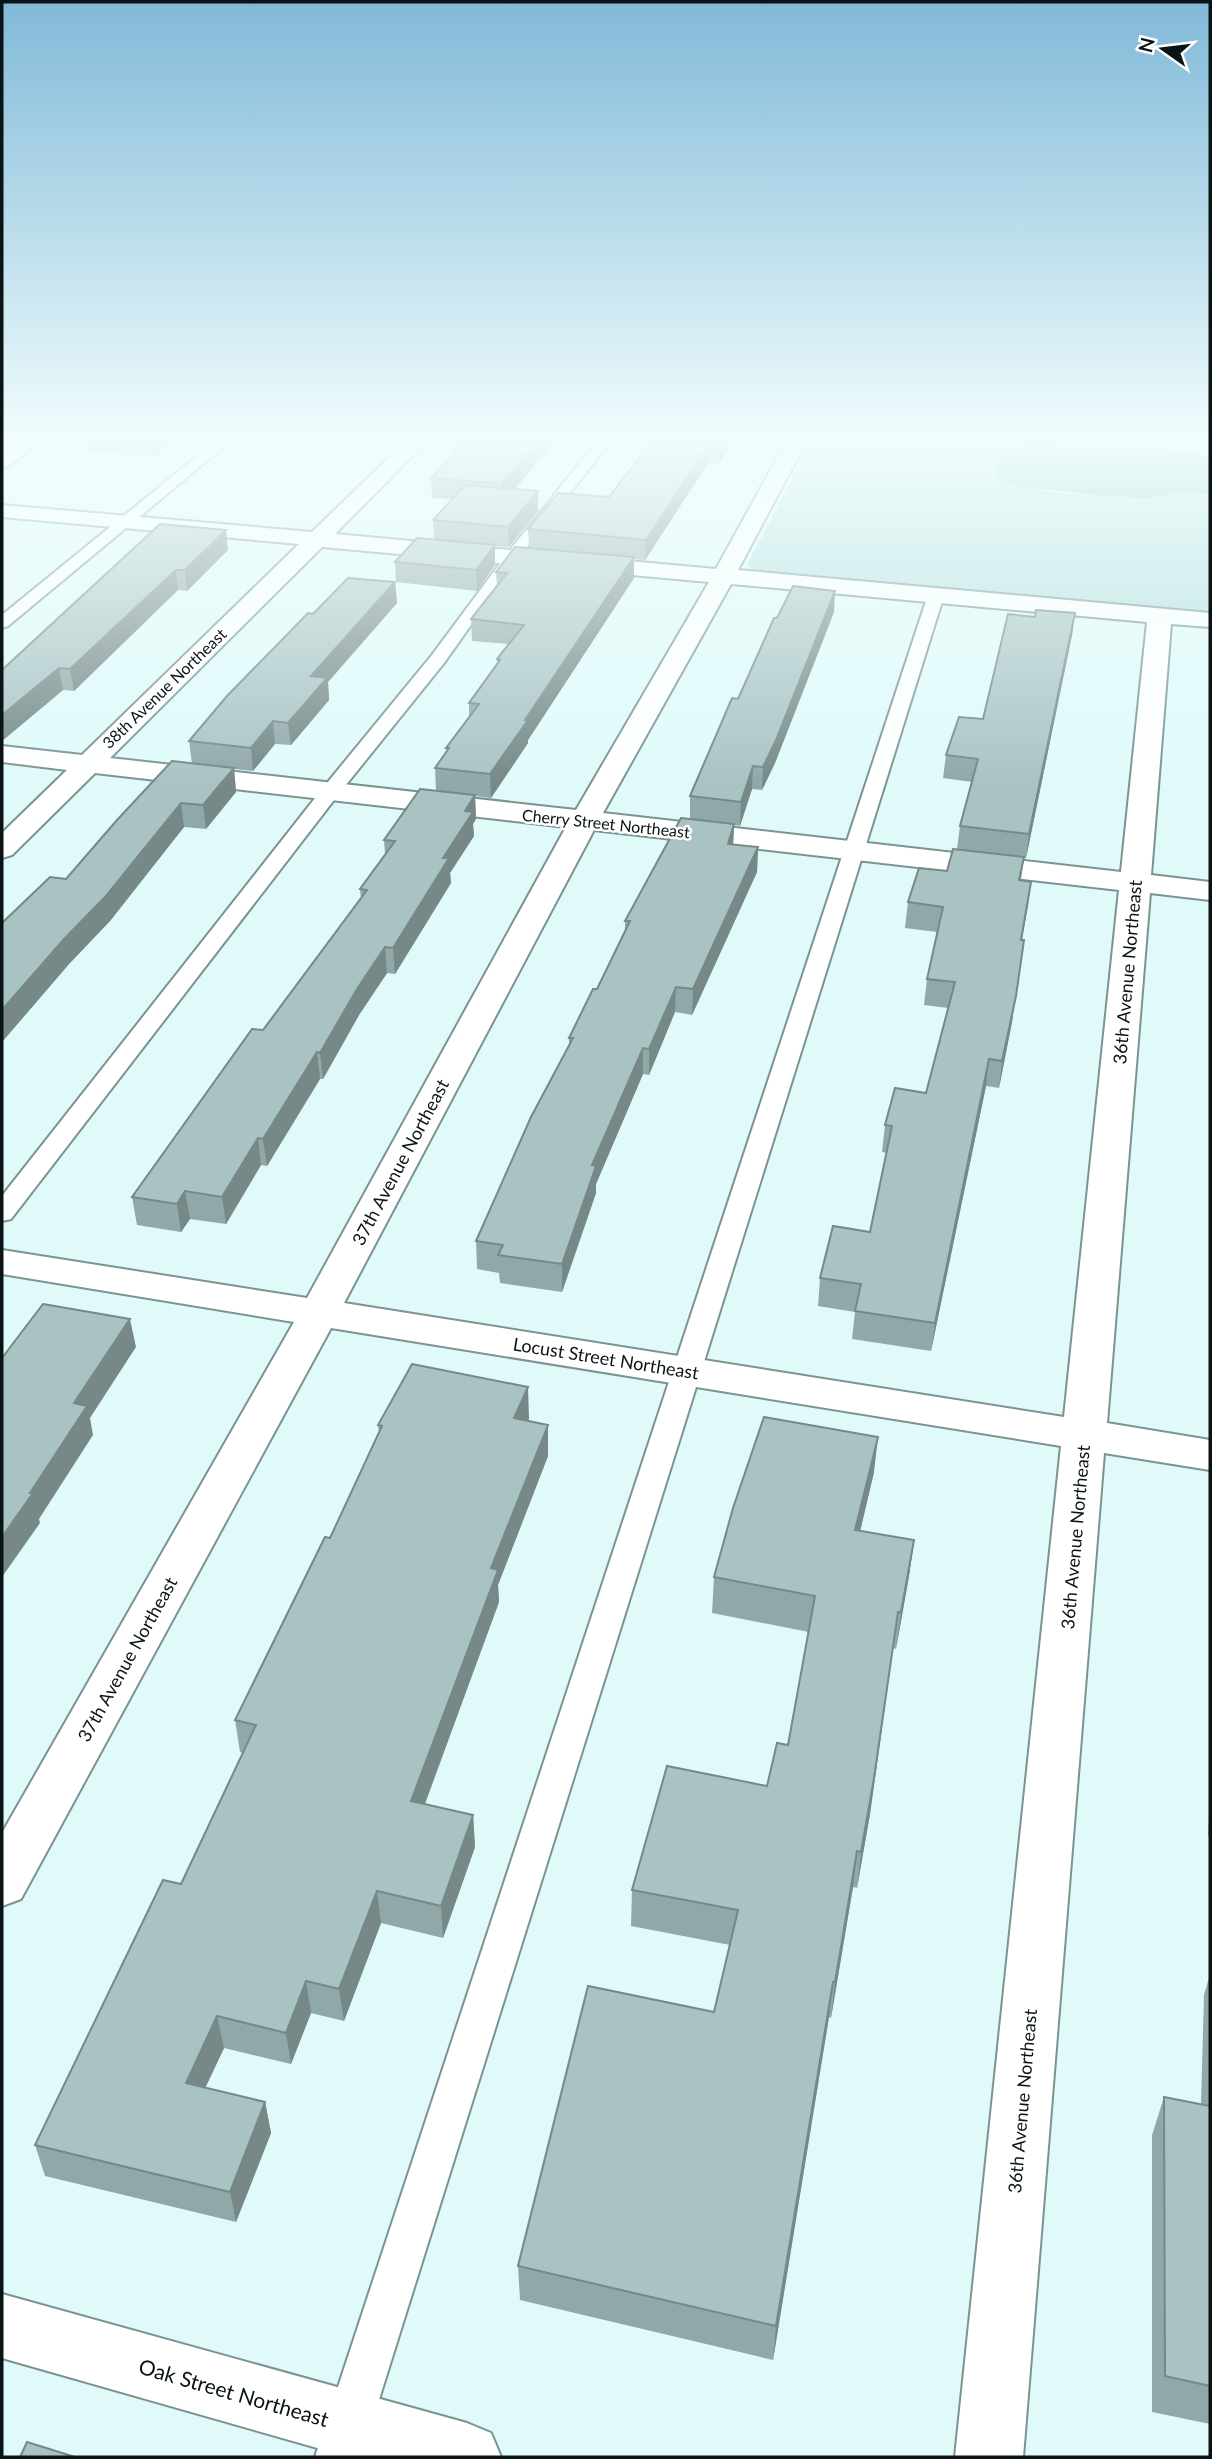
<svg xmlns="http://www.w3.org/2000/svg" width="1212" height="2459" font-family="Lato,sans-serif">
<rect width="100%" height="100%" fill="#e0fafa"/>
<path fill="#b3dddd" d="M812,440H1017L1020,441L1005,450L1017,486L1054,492L1153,498L1178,491L1210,494V612L765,573L751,569L748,563Z"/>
<path fill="#85c0c1" d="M1029,440L1100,442L1210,455V494L1178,491L1153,498L1106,496L1017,486L998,478L992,464C1003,452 1012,441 1029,440Z"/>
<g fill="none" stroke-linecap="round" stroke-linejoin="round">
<g stroke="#7b9393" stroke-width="4">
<g id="lane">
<path d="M217,440H232L8,626L2,628V615Z"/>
<path d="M598,440H612L517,560L444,663L337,796L11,1219L2,1221V1196L323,788L432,655L507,554Z"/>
<path d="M936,590L944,595L361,2457H315L928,595Z"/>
</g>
</g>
<g stroke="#7b9393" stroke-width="4">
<g id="street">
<path d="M20,440H43L9,466L2,468V453Z"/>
<path d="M407,440H428L335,534L716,569L787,440H807L738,570L1210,613V627L1171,624L1151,875L1210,882V900L1150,893L1107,1423L1210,1440V1470L1104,1453L1023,2457H955L1061,1446L331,1328L21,1899L2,1906V1833L294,1322L2,1274V1250L307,1298L566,827L95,773L12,855L2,858V833L67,770L2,762V746L82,755L299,544L2,517V505L312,532ZM322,547L709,582L576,810L110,758ZM731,584L1147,622L1121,872L603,813ZM594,830L1119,890L1064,1417L344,1303Z"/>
<path d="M2,2294L467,2423L491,2433L501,2457H349L2,2358Z"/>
</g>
</g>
<use href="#lane" fill="#fff" fill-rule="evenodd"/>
<use href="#street" fill="#fff" fill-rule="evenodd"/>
</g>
<g fill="#91a8a8">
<path d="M87,440H176L154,456L89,451Z"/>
<path d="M464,440H556L514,489L538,491V511L509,547L495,546V565L477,591L396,582L395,562L434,540L433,520L452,499L432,498L431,478L454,453V451Z"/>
<path d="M651,440H734L719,464L708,463L645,560L634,559V578L528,740V743L491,798L475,796L476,819L473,824L474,836L450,873L451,883L395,974L387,973L359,1015L323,1079H320L267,1166L261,1165L226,1224L190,1219L181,1232L137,1225L132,1197L263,1030L361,898L360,889L385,854L384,840L436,791L435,768L446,753V748L469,717V703L497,663V659L509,644L472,641L471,619L497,586L496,572L529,548L528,529L609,497L651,442Z"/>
<path d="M160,524L228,550L187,591L178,590L74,691L63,690L2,741Z"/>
<path d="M395,582L397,603L328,682L329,700L291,745L275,744L253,771L234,769L236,792L206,829L184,827L110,921L69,964L2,1042V923L66,879L192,764L189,741L313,614Z"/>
<path d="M834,612L775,763L762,790L752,789L740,826L734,825L733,844L758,847L757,872L692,1015L675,1012L649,1075L643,1074L596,1184V1193L562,1292L500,1283L499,1273L477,1269L476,1241L569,1045V1038L597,989L625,931V921L690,819V796L738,699Z"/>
<path d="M1075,613L1072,635L1026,858H1024L1021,880L1031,882L1022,940L1012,1022L999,1088L986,1086L931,1351L852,1339L855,1312L818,1306L820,1278L870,1232L887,1153L882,1152L885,1125L926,1093L948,1008L924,1005L927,979L937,932L905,928L908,902L947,871L957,849L960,826L972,782L943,778L946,755L983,719L1035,617Z"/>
<path d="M529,1418L528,1421L548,1456L498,1585L499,1602L425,1804L473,1815L475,1847L443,1938L381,1923L344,2021L311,2013L291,2064L224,2048L205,2088L265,2102L271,2133L236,2222L45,2176L35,2145L181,1884L243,1753L240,1752L235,1720L330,1538L379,1433L378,1425Z"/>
<path d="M874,1472L860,1531L914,1540L909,1576L896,1649L893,1648L870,1814L857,1888L853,1887L831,2018L829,2017L773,2360L520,2300L518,2266L714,2012L730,1945L631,1926L632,1890L767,1786L788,1745L809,1632L712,1613L714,1577Z"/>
<path d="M1210,1793V1837L1208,1836Z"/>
<path d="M1210,1974V2424L1152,2412V2135L1164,2097L1201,2104L1204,1995Z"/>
</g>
<g fill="#768888">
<path d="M152,440H176L154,456Z"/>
<path d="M539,440H556L502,504L501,484Z"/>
<path d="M723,440H734L719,464V445Z"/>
<path d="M709,444L708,463L645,560L646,540Z"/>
<path d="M538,491V511L509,547L508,527Z"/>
<path d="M226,530L228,550L187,591L185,570Z"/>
<path d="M495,545V565L477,591L476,570Z"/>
<path d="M634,557V578L528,740V743L491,798L490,774Z"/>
<path d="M176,570L178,590L74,691L70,669Z"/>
<path d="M395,582L397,603L328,682L329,700L291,745L288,723L311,676Z"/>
<path d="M835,591L834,612L775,763L762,790L763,767Z"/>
<path d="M1075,613L1072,635L1026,858L1029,834Z"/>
<path d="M59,668L63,690L2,741V715Z"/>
<path d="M273,721L275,744L253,771L251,748Z"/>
<path d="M753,766L752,789L740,826L741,802Z"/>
<path d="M234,768L236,792L206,829L203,805Z"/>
<path d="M475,795L476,819L473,824L474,836L450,873L451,883L395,974L393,948L443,858L465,811Z"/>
<path d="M181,803L184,827L110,921L69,964L2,1042V1010Z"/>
<path d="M734,824L733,849L728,844Z"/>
<path d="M758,847L757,872L692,1015L693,989Z"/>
<path d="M1031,882L1028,906L1017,965L1021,940Z"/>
<path d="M385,947L387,973L359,1015L323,1079L320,1053L357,989Z"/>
<path d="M1020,966L1012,1022L999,1088L1002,1061Z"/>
<path d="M676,987L675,1012L649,1075V1049Z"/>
<path d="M643,1048V1074L596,1184V1193L562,1292V1264L592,1165Z"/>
<path d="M317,1052L320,1079L267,1166L263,1139Z"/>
<path d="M989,1059L986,1086L931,1351L935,1323Z"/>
<path d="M258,1138L261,1165L226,1224L222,1197Z"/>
<path d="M185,1191L190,1219L181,1232L177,1204Z"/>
<path d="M130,1319L136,1347L90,1418L93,1435L39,1519L40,1523L2,1577V1537L30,1493L74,1403Z"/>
<path d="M528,1387L529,1418L515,1449L514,1418Z"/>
<path d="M548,1425V1456L498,1585L499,1602L414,1833L411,1801L491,1568Z"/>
<path d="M878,1437L874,1472L852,1566L855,1530Z"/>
<path d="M914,1540L909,1576L896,1649L901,1612Z"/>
<path d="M893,1648L870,1814L857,1888L861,1852Z"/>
<path d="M473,1815L475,1847L443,1938L441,1906Z"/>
<path d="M857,1851L853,1887L831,2018L835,1982Z"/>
<path d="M377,1891L381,1923L344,2021L339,1989Z"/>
<path d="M306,1981L311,2013L291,2064L286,2033Z"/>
<path d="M833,1982L829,2017L773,2360L776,2326Z"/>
<path d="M217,2016L224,2048L193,2114L186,2083Z"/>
<path d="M265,2102L271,2133L236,2222L230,2192Z"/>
</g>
<g fill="#a9c3c3" stroke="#768888" stroke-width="2">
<path d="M464,440H539L501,484L431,478L457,451H454Z"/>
<path d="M652,440H723L719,445L709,444L646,540L528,529L558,493L609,497Z"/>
<path d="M465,485L538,491L508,527L433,520Z"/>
<path d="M160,524L226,530L185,570H176L70,669L59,668L2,715V670Z"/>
<path d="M417,538L495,545L476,570L395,562Z"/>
<path d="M515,547L634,557L525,720H528L490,774L435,768L449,748H446L479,704L469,703L500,660L497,659L524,625L471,619L507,573L496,572Z"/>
<path d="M348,578L395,582L311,676L327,678L288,723L273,721L251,748L189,741L227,696L308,613L313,614Z"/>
<path d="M793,586L835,591L776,740L763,767L753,766L741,802L690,796L732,698L738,699L774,618H777Z"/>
<path d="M1036,610L1075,613L1029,834L960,826L978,759L946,755L959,717L983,719L1008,614L1035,617Z"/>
<path d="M172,761L234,768L203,805L181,803L106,896L65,938L2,1010V923L50,877L66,879L117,820Z"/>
<path d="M420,789L475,795L465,811L473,812L443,858H449L393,948L385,947L357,989L320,1053L317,1052L263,1139L258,1138L222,1197L185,1191L177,1204L132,1197L252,1029L263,1030L367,890L360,889L395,841L384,840Z"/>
<path d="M681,818L734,824L728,844L758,847L693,989L676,987L649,1049L643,1048L592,1165L596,1166L562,1264L498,1255L503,1245L476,1241L531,1117L573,1038H569L593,989H597L630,921H625Z"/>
<path d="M953,849L1024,857L1019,880L1031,882L1021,940H1024L1016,996L1002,1061L989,1059L935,1323L855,1311L861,1284L820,1278L833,1226L870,1232L892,1126L885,1125L895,1088L926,1093L955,982L927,979L943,907L908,902L919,868L947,871Z"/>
<path d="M43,1304L130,1319L74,1403L87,1406L30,1493H33L2,1537V1358Z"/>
<path d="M412,1364L528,1387L514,1418L548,1425L491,1568L498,1570L411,1801L473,1815L441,1906L377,1891L339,1989L306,1981L286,2033L217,2016L186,2083L265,2102L230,2192L35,2145L163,1880L181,1884L256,1725L235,1720L325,1537L330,1538L382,1426L378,1425Z"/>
<path d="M764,1417L878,1437L855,1530L914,1540L901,1612H898L874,1778L861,1852L857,1851L835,1982H833L776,2326L518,2266L588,1986L714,2012L738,1910L632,1890L667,1766L767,1786L777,1743L788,1745L815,1596L714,1577L733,1508Z"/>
<path d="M1164,2097L1210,2106V2386L1165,2376Z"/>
<path d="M27,2442L75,2457H20Z"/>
</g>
<linearGradient id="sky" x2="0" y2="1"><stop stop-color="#80b9d8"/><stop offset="0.56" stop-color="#f1fdfd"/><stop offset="1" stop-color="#f1fdfd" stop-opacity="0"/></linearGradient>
<rect width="1212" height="784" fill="url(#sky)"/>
<g text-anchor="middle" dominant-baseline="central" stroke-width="5" stroke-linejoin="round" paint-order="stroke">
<g font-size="16" fill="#0a1414" stroke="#fff">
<text transform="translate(164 688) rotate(-44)">38th Avenue Northeast</text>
<text transform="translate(606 823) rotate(6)">Cherry Street Northeast</text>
</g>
<g font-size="18" fill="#0a1414" stroke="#fff">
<text transform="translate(1127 972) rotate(-85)">36th Avenue Northeast</text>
<text transform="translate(400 1162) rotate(-62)">37th Avenue Northeast</text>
<text transform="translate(606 1358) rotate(9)">Locust Street Northeast</text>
<text transform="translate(1075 1537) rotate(-85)">36th Avenue Northeast</text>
<text transform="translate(127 1659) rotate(-61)">37th Avenue Northeast</text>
<text transform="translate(1022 2101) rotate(-85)">36th Avenue Northeast</text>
</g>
<g font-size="21" fill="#0a1414" stroke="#fff">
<text transform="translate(234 2392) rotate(16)">Oak Street Northeast</text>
</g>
</g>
<rect width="1212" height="2459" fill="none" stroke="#0a1414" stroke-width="7"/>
<g transform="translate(1163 49) rotate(284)" stroke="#ffffff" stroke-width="5" paint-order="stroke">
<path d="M0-5L12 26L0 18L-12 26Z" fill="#0a1414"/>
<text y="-10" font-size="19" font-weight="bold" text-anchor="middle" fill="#0a1414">N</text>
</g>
</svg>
